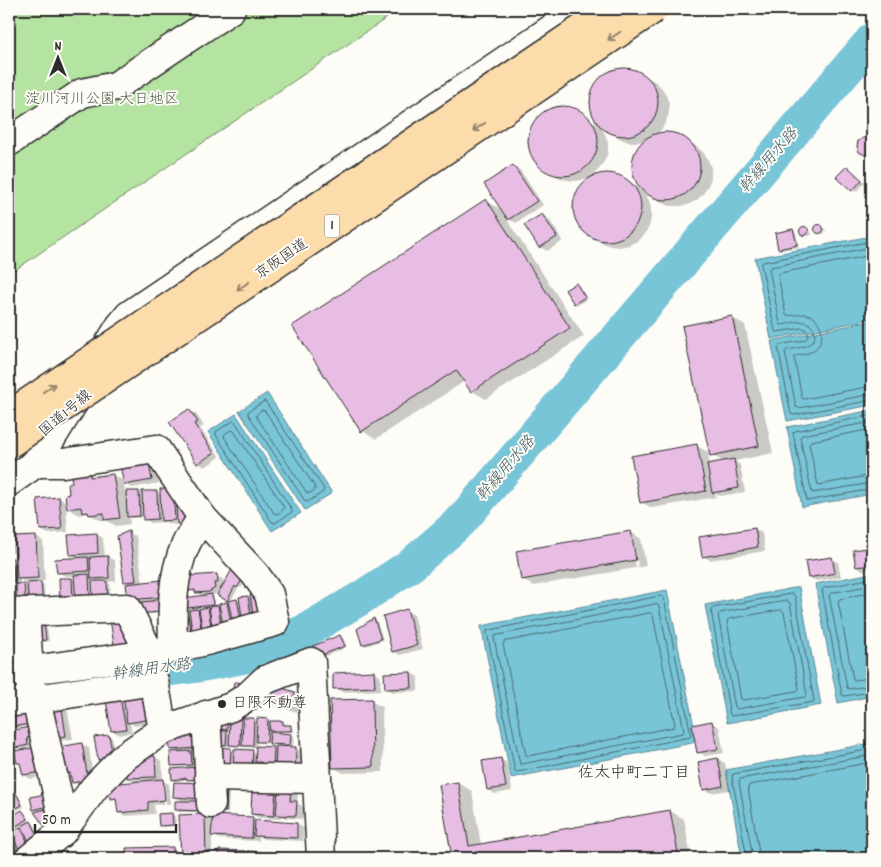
<svg xmlns="http://www.w3.org/2000/svg" width="881" height="867" font-family="Dekko,'Klee One',sans-serif">
<rect width="100%" height="100%" fill="#fdfcf7"/>
<filter id="ink" filterUnits="userSpaceOnUse"><feTurbulence type="fractalNoise" baseFrequency=".02" numOctaves="2"/><feDisplacementMap in="SourceGraphic" scale="10" xChannelSelector="R" yChannelSelector="G"/><feConvolveMatrix kernelMatrix="1 2 1 2 8 2 1 2 1" color-interpolation-filters="sRGB"/></filter>
<g filter="url(#ink)">
<path fill="#b5e3a1" stroke="#708766" d="M9,9H400L9,274Z"/>
<g fill="#79c5d8" stroke="#5a8793">
<path d="M872,236V319L771,339L755,258Z"/>
<path d="M872,321V405L787,421L771,341Z"/>
<path d="M267,393L332,493L305,510L239,411Z"/>
<path d="M872,410V494L802,507L787,427Z"/>
<path d="M236,414L301,513L272,531L208,432Z"/>
<path d="M872,573V696L838,703L815,584Z"/>
<path d="M799,587L821,705L727,723L705,605Z"/>
<path d="M667,590L697,742L511,778L481,626Z"/>
<path d="M872,743V858H742L726,770Z"/>
</g>
<g fill="#0003" fill-rule="evenodd">
<path d="M625,69L634,71L643,75L654,81L661,87L666,95L669,104V113L666,122L661,130L657,134L667,133L677,135L696,146L703,152L708,160L711,168V178L708,186L703,194L697,200L688,205L679,206H670L661,202L643,191L649,200L651,209V218L649,227L644,235L637,241L629,245L620,247L611,246L602,243L591,236L582,230L577,222L573,212V202L576,192L582,184L590,178L576,181L567,180L558,177L547,170L539,164L533,156L530,146V136L533,126L538,118L547,112L555,108L564,107L573,109L584,115L583,116L597,124V122L594,117L591,107V97L594,87L600,79L607,73L616,70ZM601,126L619,138L628,142H637L644,141L636,152L633,162V172L636,182L641,188L617,175L608,173L599,174L591,178L600,168L605,160L608,152V143L605,134Z"/>
<path d="M871,140L872,141V155L869,156L863,153Z"/>
<path d="M513,166L520,170L543,205L516,223L505,217L584,336L486,399L472,391L465,381L376,439L362,431L486,201L504,211Z"/>
<path d="M850,169L865,182L856,192L838,177Z"/>
<path d="M542,215L549,219L563,241L547,251L540,247Z"/>
<path d="M817,226H819L826,229L824,234H822L816,231V229Z"/>
<path d="M804,228L809,230L812,233L811,235L810,236H806L803,234L801,230Z"/>
<path d="M793,230L796,232L799,247L782,250L779,248Z"/>
<path d="M576,284L579,286L587,299L578,305L575,303Z"/>
<path d="M731,317L745,325L773,453L735,461L740,465L745,492L720,496L715,493L716,497L652,508L641,502L697,446L708,452L710,465L724,462L711,455Z"/>
<path d="M189,410L196,414L204,426L200,428L220,457L205,467L198,463Z"/>
<path d="M148,461L155,465L159,483L132,488L124,484L125,492H139L143,494L157,492L161,494L173,490L189,511L181,525L169,524L166,522L151,523L144,519V517L131,518L129,516L130,524L116,526L106,520H100L86,513L79,515L66,507L68,532L48,534L41,530L59,498L68,503L71,496L89,474L96,478L113,475L125,482Z"/>
<path d="M755,529L762,533L765,551L710,560L703,556Z"/>
<path d="M9,532L17,536V538L36,537L43,541L45,581L39,582L44,585L45,607L28,605L17,585L9,586V559H12L18,562L17,553H9ZM20,579L25,582H28L29,587L24,585H20Z"/>
<path d="M631,532L641,539L646,566L533,586L523,580ZM631,538H633L638,566L636,567Z"/>
<path d="M129,533L136,536L143,583L169,585L164,613L138,615L130,585L125,581Z"/>
<path d="M96,534L103,538L105,558L108,557L115,561L116,581L106,582L110,584L111,605H64L72,579L76,581V576H65L58,572L79,559L71,554ZM92,578L99,582H92Z"/>
<path d="M872,548V569L864,571L857,567L854,551Z"/>
<path d="M831,558L838,562L841,577L816,581L809,577Z"/>
<path d="M217,576L224,580L225,585L247,578L241,588L239,587L230,602L237,600L241,603L248,597L267,610L187,637V612L191,614L190,611V609L183,610L204,596L190,590ZM218,594L230,601L231,605L227,603L221,608L217,606L215,607L214,597L211,595ZM200,608L201,612L194,609Z"/>
<path d="M407,611L414,615L423,649L400,655L393,651Z"/>
<path d="M374,619L377,621L383,640L366,646L363,644Z"/>
<path d="M44,626L47,627L49,641L38,643Z"/>
<path d="M340,636L343,638L347,647L321,658L318,656Z"/>
<path d="M373,672L380,676L381,690L342,692L335,688Z"/>
<path d="M411,673L418,677V691L393,692L386,688Z"/>
<path d="M119,693L159,722L135,726L130,723L132,732L119,735L113,731Z"/>
<path d="M295,693L301,697L297,712L273,704L266,700Z"/>
<path d="M371,701L382,707L383,772L343,773L333,767Z"/>
<path d="M46,706L67,708L73,739L59,741Z"/>
<path d="M29,710L37,737L29,739L31,747L19,749L16,747L26,729V726L15,728L12,727Z"/>
<path d="M216,718L241,719L244,721L254,720L258,722L268,720L272,722L283,723L286,724V727H291L294,729V732H280V734L291,735L294,737L293,748H296L303,752L301,778L255,760L254,766L213,763L214,749L231,750L235,752L252,751L256,754L257,747H246L243,745V747L233,746L229,744V746H218L216,729ZM270,730L277,734H270ZM223,731H231L230,735ZM256,740L261,743H270L273,745H278L277,750L274,748L256,747Z"/>
<path d="M712,723L719,727L724,753L705,756L699,752Z"/>
<path d="M109,736L112,738L116,758L102,761L99,759Z"/>
<path d="M171,738L204,752H194L195,768L201,780L191,781L188,779L176,781L173,779L187,769L186,766L176,767L173,766L178,753L171,749Z"/>
<path d="M82,744L89,748L94,784L80,786L73,782L72,777L66,778L59,774Z"/>
<path d="M16,752L48,775L31,779L24,775L22,765L18,763Z"/>
<path d="M155,757L162,761L163,781L169,784L171,804H166L164,783H162L164,804L154,805L155,814L126,816L119,813L118,801L112,798L138,783L129,778L142,765V758Z"/>
<path d="M501,759L507,763L512,791L495,794L488,790Z"/>
<path d="M718,759L725,763L730,790L711,793L704,789Z"/>
<path d="M9,778L12,780L17,793L15,794L19,796L24,807L9,814Z"/>
<path d="M458,783L472,791L481,845L670,811L684,819L691,858H453L440,786Z"/>
<path d="M203,784L204,812H179L176,810L184,802L175,797Z"/>
<path d="M219,788L229,790L228,813H221L218,811Z"/>
<path d="M291,790L298,794L297,803L303,807V819L285,818L281,816V819L259,818L252,814L275,792L279,794Z"/>
<path d="M45,795L50,828L46,826L39,812L34,809Z"/>
<path d="M22,811L25,813L30,820L29,821L34,824L42,841L24,853L18,850L21,857L17,858H9V836L15,839L12,832L9,831V820ZM23,825L26,832L19,828Z"/>
<path d="M172,814L175,816L176,826L163,827L160,825L159,815Z"/>
<path d="M204,815L211,819V826L213,827L214,816L253,819L259,822L297,824L304,828L303,841L263,839L259,837V841L219,839L212,834V858H128V849L173,848L182,853Z"/>
<path d="M220,851L244,852L248,854L297,855L302,858H220Z"/>
</g>
<g fill="none" stroke-linecap="round" stroke-linejoin="round">
<g stroke="#4a6970" stroke-width="1">
<path d="M872,241L763,262L761,264L775,331L777,332L802,328C809,329 810,336 805,340L780,345L778,347L791,414L794,415L872,400"/>
<path d="M872,247L771,267L769,269L780,324L782,325C789,324 798,320 805,322C809,323 812,326 814,330C820,346 797,348 787,350L785,352L796,407L799,408L872,394"/>
<path d="M872,255L780,273L778,275L786,315C793,317 802,312 810,315C823,321 826,340 815,349C810,354 802,354 796,356L794,357L802,398L804,399L872,386"/>
<path d="M265,401L324,489L323,492L308,502L305,501L248,414V412Z"/>
<path d="M262,410L265,411L315,487V490L310,493H307L256,416L257,414Z"/>
<path d="M872,415L795,431L793,433L807,501L872,489"/>
<path d="M234,421L236,423L292,510V512L275,523L272,522L216,435V432Z"/>
<path d="M872,422L802,435L800,438L812,493L872,483"/>
<path d="M872,429L811,441L809,444L818,485L872,475"/>
<path d="M231,430L234,431L284,507L283,510L277,514L274,513L224,437L225,434Z"/>
<path d="M872,578L824,588L822,590L842,695L844,696L872,692"/>
<path d="M872,585L831,593L829,595L847,688L849,689L872,685"/>
<path d="M872,592L840,599L838,601L853,679L855,680L872,678"/>
<path d="M792,594L795,596L814,701L813,702L731,716L730,715L711,610L713,608Z"/>
<path d="M661,596L664,598L691,735L690,737L517,772L515,771L487,633V631Z"/>
<path d="M787,601L790,603L807,695L805,697L737,709L735,707L718,615L720,613Z"/>
<path d="M656,604L659,606L684,730L683,733L522,764H520L494,638L495,636Z"/>
<path d="M781,610L784,612L799,689L797,691L743,700L741,699L727,621L729,619Z"/>
<path d="M650,613L653,615L675,725L674,727L528,756L526,755L503,644L504,642Z"/>
<path d="M747,858L732,777L733,774L872,749"/>
<path d="M753,858L739,782L740,779L872,755"/>
<path d="M760,858L748,788L749,785L872,762"/>
</g>
<path stroke="#79c5d8" stroke-width="34" d="M119,676L195,666L243,657L305,631L361,598L411,565L461,521L872,40"/>
</g>
<g fill="#e8bde3" stroke="#2b2b2b">
<circle cx="624" cy="102" r="34"/>
<circle cx="563" cy="141" r="35"/>
<circle cx="666" cy="166" r="34"/>
<path d="M866,137L872,140V153L865,155L859,152L857,147L858,141L863,138Z"/>
<path d="M513,165L537,201L508,220L484,184Z"/>
<path d="M847,166L862,180L852,191L836,177Z"/>
<circle cx="607" cy="207" r="34"/>
<path d="M486,199L570,328L471,392L456,370L361,432L292,326Z"/>
<path d="M542,214L557,237L539,248L524,225Z"/>
<circle cx="819" cy="229" r="4.5"/>
<circle cx="804" cy="231" r="4.5"/>
<path d="M793,229L797,245L778,249L775,233Z"/>
<path d="M576,283L585,297L574,304L565,290Z"/>
<path d="M732,316L759,446L710,456L682,326Z"/>
<path d="M189,409L198,422L194,424L214,453L197,464L169,422Z"/>
<path d="M697,444L706,491L640,503L631,456Z"/>
<path d="M148,459L152,480L124,485L120,465Z"/>
<path d="M734,459L739,488L712,493L707,464Z"/>
<path d="M90,472V477L113,474L120,518L104,520V513L89,515L88,512L82,513L81,507L67,509L65,495L69,494L68,484L72,483L71,475Z"/>
<path d="M160,489H173L175,520L161,521Z"/>
<path d="M126,491H139L140,516L127,517Z"/>
<path d="M142,491H157L158,519L143,520Z"/>
<path d="M176,496L186,508L187,523L177,524Z"/>
<path d="M59,497L62,529L40,530L37,499Z"/>
<path d="M755,528L758,547L702,557L699,537Z"/>
<path d="M10,530L11,550H9V531Z"/>
<path d="M129,531L136,581L124,582L117,536Z"/>
<path d="M631,531L636,560L521,580L516,551Z"/>
<path d="M97,533L98,553L70,555L68,535Z"/>
<path d="M36,536L38,578L17,579L15,537Z"/>
<path d="M872,547V565L856,567L853,550Z"/>
<path d="M108,556L109,578L91,579L90,557Z"/>
<path d="M88,557L89,571L57,573L55,559Z"/>
<path d="M832,557L835,573L808,578L805,561Z"/>
<path d="M9,558H13L14,582H9Z"/>
<path d="M233,568L245,575L237,588L235,586L227,601L217,595Z"/>
<path d="M89,574L90,600L76,601L74,575Z"/>
<path d="M217,574L218,583H214L215,588L209,592L195,593V590L189,591L188,576Z"/>
<path d="M59,578H72L73,604H60Z"/>
<path d="M162,580L164,597L128,600L126,584Z"/>
<path d="M92,581H107L108,604H93Z"/>
<path d="M41,582L43,605L29,606L27,583Z"/>
<path d="M24,583L26,607H17L16,584Z"/>
<path d="M212,594L213,605L179,609L178,599Z"/>
<path d="M256,594L266,618L254,620L250,595Z"/>
<path d="M248,596L252,621L243,623L239,597Z"/>
<path d="M237,599L242,625L234,626L228,601Z"/>
<path d="M161,600V612L134,614L133,603Z"/>
<path d="M227,602L232,628L224,630L219,604Z"/>
<path d="M218,605L222,631L213,632L209,607Z"/>
<path d="M208,607L212,632L203,633L199,609Z"/>
<path d="M198,609L202,634L193,636L189,610Z"/>
<path d="M407,609L417,645L392,652L383,616Z"/>
<path d="M187,611L192,635L183,636L179,612Z"/>
<path d="M126,616L130,643L114,645L110,619Z"/>
<path d="M374,618L381,639L362,645L357,629Z"/>
<path d="M17,621L23,666L9,668V622Z"/>
<path d="M44,624L46,640L34,642L31,626Z"/>
<path d="M340,635L345,646L317,657L313,646Z"/>
<path d="M374,671L375,687L333,689V673Z"/>
<path d="M411,672L412,688L385,689L384,673Z"/>
<path d="M234,682L247,683V689H233Z"/>
<path d="M269,684L295,692L290,709L264,701Z"/>
<path d="M148,691L152,719L127,723L123,695Z"/>
<path d="M119,692L126,729L111,731L105,694Z"/>
<path d="M372,699L373,767L332,768L330,700Z"/>
<path d="M61,702L66,736L51,738L45,705Z"/>
<path d="M29,709L31,724L10,727L9,713Z"/>
<path d="M228,717L227,730L215,729Z"/>
<path d="M230,717L241,718L240,746L229,745Z"/>
<path d="M243,718H254L253,746H242Z"/>
<path d="M257,718L268,719L267,742H256Z"/>
<path d="M270,721H283V725H291V731H269Z"/>
<path d="M712,721L718,749L697,753L692,725Z"/>
<path d="M33,726L35,736L27,738L28,745L15,748L11,731Z"/>
<path d="M197,730L198,748L170,750L169,736Z"/>
<path d="M214,731H227L226,745H213Z"/>
<path d="M270,732L291,734L290,745L269,744Z"/>
<path d="M109,735L113,757L98,760L94,737Z"/>
<path d="M82,743L88,780L72,783L70,773L58,774L53,748Z"/>
<path d="M256,746L274,747L273,769L261,768V762H255Z"/>
<path d="M276,746L296,747L295,775L275,774Z"/>
<path d="M37,747L42,772L23,775L20,763H17L14,751Z"/>
<path d="M213,747L231,748L230,770L212,763Z"/>
<path d="M234,749L253,750L252,765L233,772Z"/>
<path d="M191,751L192,765L171,766L170,752Z"/>
<path d="M155,756L156,777L127,778V769H134V764L141,763L140,757Z"/>
<path d="M501,758L506,787L487,790L482,761Z"/>
<path d="M718,758L723,786L703,790L698,762Z"/>
<path d="M197,767L198,779L187,780V778L172,780L171,769Z"/>
<path d="M9,777L15,792L9,794Z"/>
<path d="M163,779L165,800L148,802V810L118,813L116,798L111,799L109,784Z"/>
<path d="M174,782L203,783L202,799L173,797Z"/>
<path d="M458,782L469,846L670,810L679,858H452L439,785Z"/>
<path d="M218,787H227L226,812H217Z"/>
<path d="M252,789L276,791L274,816L251,814Z"/>
<path d="M278,789H291L290,801H297L296,816L276,815Z"/>
<path d="M16,793L22,805L9,812V797Z"/>
<path d="M46,794L48,806L33,810L30,797Z"/>
<path d="M175,801H202V811L175,810Z"/>
<path d="M49,808L53,825L45,827L34,812Z"/>
<path d="M22,810L28,819L9,830V818Z"/>
<path d="M172,813L173,825L159,826L158,814Z"/>
<path d="M205,814L206,858H181L179,815Z"/>
<path d="M213,815L253,817L252,838L211,836Z"/>
<path d="M255,820L297,823V838L254,836Z"/>
<path d="M31,821L40,840L30,844L22,826Z"/>
<path d="M21,827L30,848L20,852L11,832Z"/>
<path d="M10,835L19,855L9,858V836Z"/>
<path d="M173,847V858H127L126,848Z"/>
<path d="M219,850L245,851L244,858H219Z"/>
<path d="M247,851L297,854V858H247Z"/>
</g>
<g fill="none" stroke-linecap="round" stroke-linejoin="round">
<g stroke="#2b2b2b" stroke-width="31">
<g id="minor">
<path d="M9,142L82,93L116,86L231,9"/>
<path d="M104,352L120,326L129,315L581,9"/>
<path d="M9,482L36,463L77,397"/>
<path d="M25,612L29,670L31,688"/>
<path d="M9,613L127,608L150,654L152,670"/>
<path d="M173,649C172,613 171,577 186,544C190,535 197,526 202,517"/>
<path d="M9,673L150,654L210,640L275,622L269,594L255,574L202,517L156,449L63,463H36"/>
<path d="M36,699L65,828"/>
<path d="M9,703L154,681L163,730"/>
<path d="M206,715L211,804"/>
<path d="M209,777L317,779"/>
<path d="M30,858L62,832L94,788L124,757L163,730L231,707L247,697L265,680L311,662L321,858"/>
</g>
</g>
<use href="#minor" stroke="#fdfcf7" stroke-width="28"/>
<g stroke="#2b2b2b" stroke-width="31" stroke-linecap="butt">
<g id="highway-bridge">
<path d="M9,415L611,9"/>
<path d="M9,444L654,9"/>
</g>
</g>
<use href="#highway-bridge" stroke="#fddcac" stroke-width="28"/>
</g>
<defs><path id="oneway-shaft" d="M-6 0H5M1.5-3L5.5 0L1.5 3" fill="none" stroke-width="1.6" stroke-linecap="round" stroke-linejoin="round" transform="scale(1.25)"/></defs>
<g stroke="#94846c">
<use href="#oneway-shaft" transform="translate(614 36) rotate(146)"/>
<use href="#oneway-shaft" transform="translate(479 127) rotate(146)"/>
<use href="#oneway-shaft" transform="translate(243 286) rotate(146)"/>
<use href="#oneway-shaft" transform="translate(49 388) rotate(-34)"/>
</g>
</g>
<circle fill="#2b2b2b" stroke="#fdfcf7" stroke-width="2" cx="222" cy="704" r="5"/>
<g text-anchor="middle" dominant-baseline="central" stroke-width="4" stroke-linejoin="round" paint-order="stroke">
<rect fill="#fdfcf7" stroke="#6a6a68" stroke-width="1" x="324.5" y="214.5" width="15" height="23" rx="4"/>
<g font-size="14" font-weight="bold" fill="#2b2b2b">
<text x="332" y="226">1</text>
</g>
<g font-size="15" fill="#4e5948" stroke="#fdfcf7">
<text x="102" y="100">淀川河川公園 大日地区</text>
</g>
<g font-size="15" fill="#2b2b2b" stroke="#fdfcf7">
<text transform="translate(282 260) rotate(-34)">京阪国道</text>
<text transform="translate(66 414) rotate(-40)">国道1号線</text>
</g>
<g font-size="15" fill="#2b2b2b" stroke="#fdfcf7" text-anchor="start">
<text x="232" y="704">日限不動尊</text>
</g>
<g font-size="16" font-style="italic" fill="#42595f" stroke="#fdfcf7">
<text transform="translate(769 161) rotate(-49)">幹線用水路</text>
<text transform="translate(506 469) rotate(-49)">幹線用水路</text>
<text transform="translate(151 670) rotate(-8)">幹線用水路</text>
</g>
<g font-size="16" fill="#2b2b2b" stroke="#fdfcf7">
<text x="634" y="773">佐太中町二丁目</text>
</g>
</g>
<rect width="881" height="867" fill="none" stroke="#fdfcf7" stroke-width="30"/>
<rect x="15" y="15" width="851" height="837" fill="none" stroke="#2b2b2b" stroke-width="2" filter="url(#ink)"/>
<g transform="translate(58 58)" stroke="#fdfcf7" stroke-width="4" paint-order="stroke">
<path d="M0-4L9 19L0 12L-9 19Z" fill="#2b2b2b"/>
<text y="-8" font-size="14" font-weight="bold" text-anchor="middle" fill="#2b2b2b">N</text>
</g>
<path d="M35 824v8h141v-8" fill="none" stroke="#2b2b2b" stroke-width="2.5"/>
<text x="42" y="824" font-size="15" fill="#2b2b2b" stroke="#fdfcf7" stroke-width="4" paint-order="stroke">50 m</text>
</svg>
